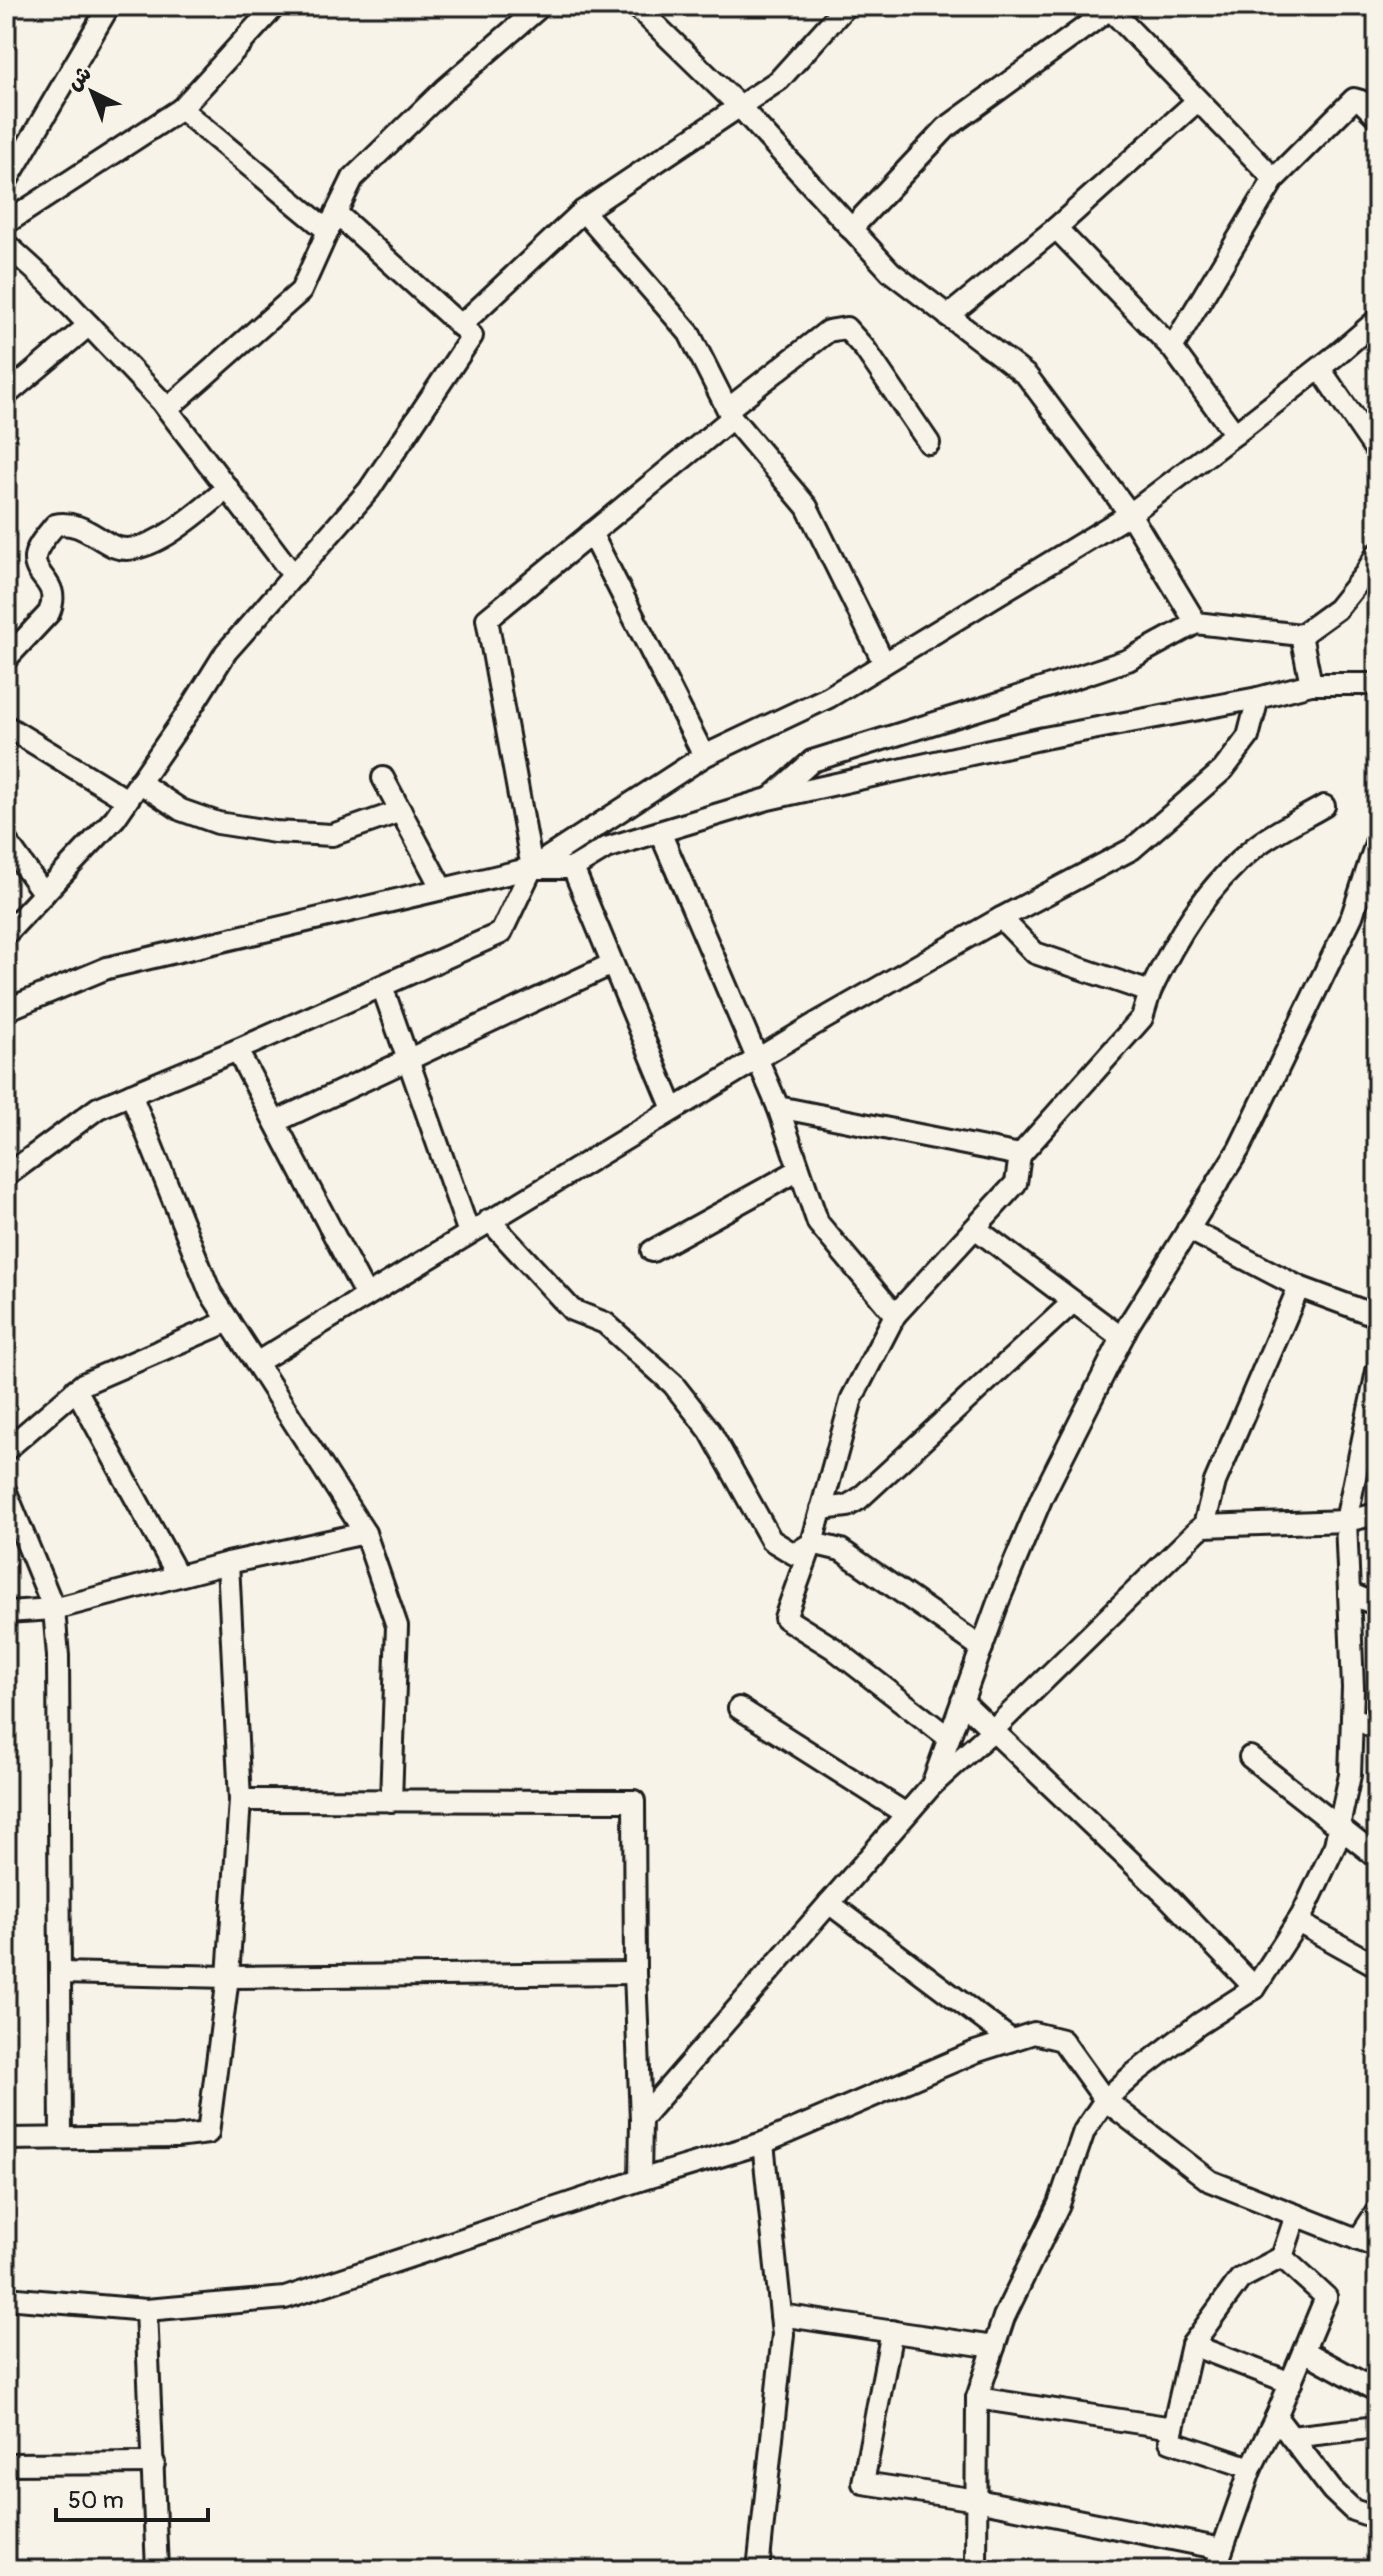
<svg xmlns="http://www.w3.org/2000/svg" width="1383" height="2576" font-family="Pangolin,'Playpen Sans Arabic',sans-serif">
<rect width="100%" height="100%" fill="#f7f3e8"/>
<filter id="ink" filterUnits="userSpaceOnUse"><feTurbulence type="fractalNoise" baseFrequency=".0125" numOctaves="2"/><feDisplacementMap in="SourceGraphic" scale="16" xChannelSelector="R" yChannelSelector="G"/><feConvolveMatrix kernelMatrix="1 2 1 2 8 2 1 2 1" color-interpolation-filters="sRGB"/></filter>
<g filter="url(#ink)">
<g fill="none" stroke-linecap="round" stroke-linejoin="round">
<g stroke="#1c1c1c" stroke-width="26">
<g id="minor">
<path d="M636,6L739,106L891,272L1027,376L1130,514L1196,623"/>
<path d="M181,109L328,231"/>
<path d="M1274,179L1354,99L1361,101L1377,117"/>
<path d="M6,182L109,6"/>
<path d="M6,223L181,109L275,6"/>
<path d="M1056,228L1197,101"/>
<path d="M851,229L946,128L1110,9L1274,179L1172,348"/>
<path d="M6,244L50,284L161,401L294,576"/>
<path d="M460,326L583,211L779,80L846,6"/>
<path d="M1320,369L1377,452"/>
<path d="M6,395L89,325"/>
<path d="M167,409L301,291L336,213"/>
<path d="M728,409L828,331L846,328L865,349L929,443"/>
<path d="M732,418L807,507L884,663"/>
<path d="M1235,434L1335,356L1377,320"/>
<path d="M591,533L704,756"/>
<path d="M1301,635L1337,609L1365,574L1377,554"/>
<path d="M6,659L49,613C62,582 34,579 35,558C36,546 48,534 55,525C78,520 94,537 113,546C147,562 202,508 228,488"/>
<path d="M6,726L127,800"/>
<path d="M383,778L442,889"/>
<path d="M139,782L181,810L218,823L275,832L332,835L401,811"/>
<path d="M772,797L812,761L993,705L1128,660L1196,623L1301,635L1311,684"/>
<path d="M660,832L778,1107L1020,1155L1142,1018L1150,992"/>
<path d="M6,841L44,894"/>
<path d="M532,868L487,619L732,418L689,333L583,211"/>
<path d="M573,868L673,1109"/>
<path d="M1001,918L1035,953L1150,992C1176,937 1207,886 1255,847C1275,831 1302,819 1324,806"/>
<path d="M6,934L115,818L191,708L226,652L369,490L472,336L336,213L353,178L446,88L541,6"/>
<path d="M382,986L469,1233"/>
<path d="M6,1010L107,968L532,868H573L606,848L768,799L1044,738L1258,698L1311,684H1377"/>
<path d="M237,1050L366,1296"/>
<path d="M131,1094L210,1292L256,1363L815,1024L1001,918L1132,849L1223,770L1248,737L1258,698"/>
<path d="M275,1122L612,964"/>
<path d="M6,1176L98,1108L237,1050L501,933L532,868L704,756L829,697L1130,514L1235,434L1172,348L1056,228L948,316"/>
<path d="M489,1220L572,1310L605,1323L673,1384L710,1431L771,1540L794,1554L812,1543L852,1398L895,1315L818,1223L778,1107"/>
<path d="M975,1228L1122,1338"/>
<path d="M1188,1229L1299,1287L1377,1316"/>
<path d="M652,1251L799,1170"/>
<path d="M895,1315L1016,1183L1020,1155"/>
<path d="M256,1363L365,1533L397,1626L391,1801"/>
<path d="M76,1389L178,1576"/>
<path d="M6,1450L83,1384L229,1321"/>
<path d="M6,1492L54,1609L58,1656L61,2138"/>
<path d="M821,1509L847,1506L859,1499L1073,1302"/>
<path d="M1204,1526L1215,1482L1299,1287"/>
<path d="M228,1563L240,1800L228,1977L635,1973"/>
<path d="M1349,1593L1377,1605"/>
<path d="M6,1612L54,1609L228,1563L365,1533"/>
<path d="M962,1701L1169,1898L1255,1988"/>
<path d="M739,1708L906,1814"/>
<path d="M1352,1717L1377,1729"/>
<path d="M949,1738L833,1648L785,1618L812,1543L841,1550L982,1648"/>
<path d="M1250,1757L1377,1857"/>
<path d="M932,1785L1000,1597L1042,1497L1129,1324L1239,1149L1352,916L1377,840"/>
<path d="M240,1800L634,1801L635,1973L641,2119L640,2180"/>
<path d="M829,1903L1011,2040"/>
<path d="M1298,1922L1377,1966"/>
<path d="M641,2119L932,1785L993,1730L1198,1530L1204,1526L1346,1521L1377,1514"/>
<path d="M6,2139L176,2137L208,2133L228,1977L60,1973"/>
<path d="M1296,2215L1282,2257L1326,2297L1276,2417L1332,2490L1353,2510L1377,2518"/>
<path d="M1358,2240L1377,2211"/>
<path d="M1282,2257L1240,2279L1192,2345L1291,2383"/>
<path d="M6,2298L146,2310L285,2298L640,2180L763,2143L975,2052L1034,2033L1062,2040L1105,2100L1210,2181L1377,2247"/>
<path d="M146,2310L157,2570"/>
<path d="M781,2315L994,2347"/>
<path d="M892,2331L863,2483L977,2500L1222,2549"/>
<path d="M1192,2345L1170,2441L1251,2468L1215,2570"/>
<path d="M1304,2351L1377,2391"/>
<path d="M977,2398L1173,2428"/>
<path d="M1291,2437L1377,2427"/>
<path d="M6,2464L154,2463"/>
<path d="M1251,2468L1276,2417"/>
<path d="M758,2570L783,2334L763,2143"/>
<path d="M976,2570L977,2398L1004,2317L1059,2204L1084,2131L1105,2100L1135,2073L1199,2024L1255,1988L1302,1915L1335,1845L1350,1775L1353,1688L1346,1521L1377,1371"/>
</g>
</g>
<use href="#minor" stroke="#f7f3e8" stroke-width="20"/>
</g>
</g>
<rect width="1383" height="2576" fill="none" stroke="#f7f3e8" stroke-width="32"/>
<rect x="16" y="16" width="1351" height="2544" fill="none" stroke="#1c1c1c" stroke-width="3" filter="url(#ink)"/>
<g transform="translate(92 92) rotate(317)" stroke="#f7f3e8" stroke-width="6" paint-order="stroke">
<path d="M0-6L14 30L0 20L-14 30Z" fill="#1c1c1c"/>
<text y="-12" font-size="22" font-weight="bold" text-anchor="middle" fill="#1c1c1c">ش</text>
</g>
<path d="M56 2508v12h152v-12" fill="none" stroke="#1c1c1c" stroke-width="4"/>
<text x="68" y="2508" font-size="24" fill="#1c1c1c" stroke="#f7f3e8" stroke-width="6" paint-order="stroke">50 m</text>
</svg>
